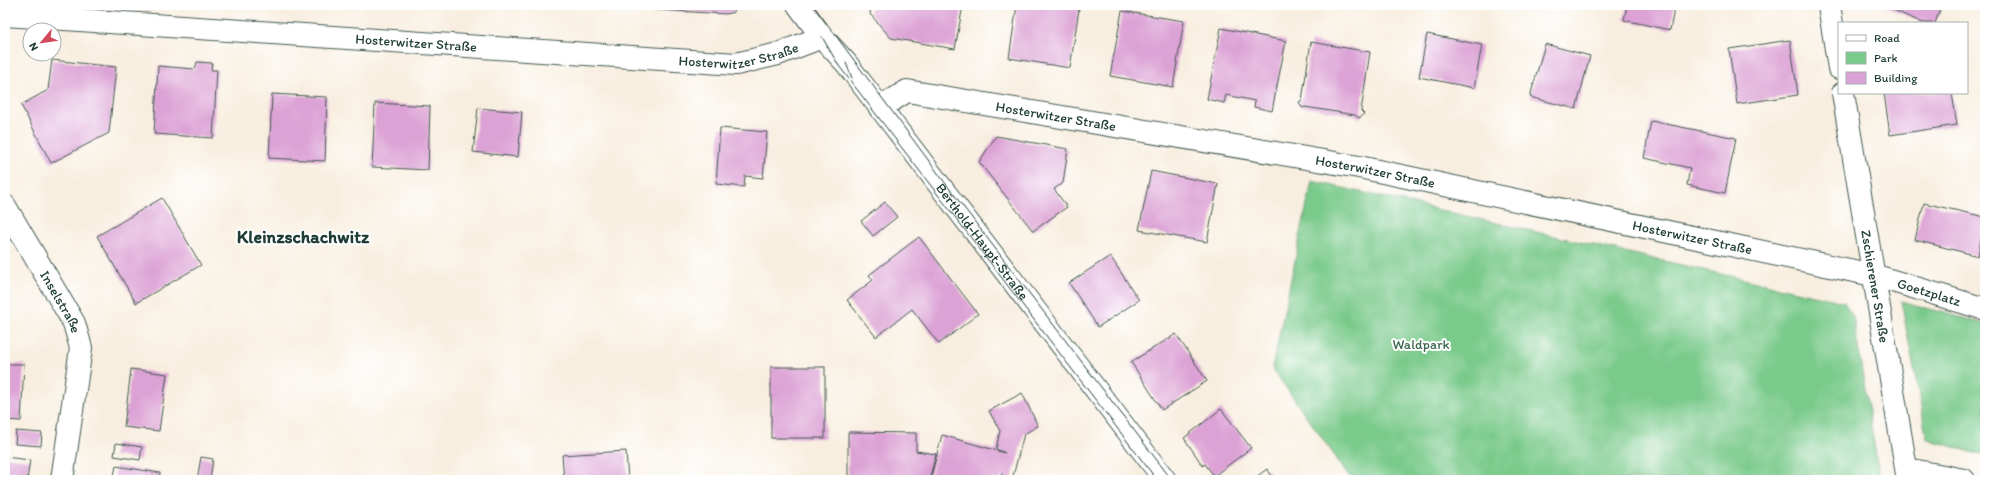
<svg xmlns="http://www.w3.org/2000/svg" width="1990" height="485" font-family="Itim,sans-serif">
<rect width="100%" height="100%" fill="#fff"/>
<filter id="ink" filterUnits="userSpaceOnUse"><feTurbulence type="fractalNoise" baseFrequency=".025" numOctaves="2"/><feDisplacementMap in="SourceGraphic" scale="8" xChannelSelector="R" yChannelSelector="G"/><feConvolveMatrix kernelMatrix="1 2 1 2 8 2 1 2 1" color-interpolation-filters="sRGB"/></filter>
<filter id="wash" filterUnits="userSpaceOnUse"><feTurbulence type="fractalNoise" baseFrequency=".012" numOctaves="4" result="noise"/><feDisplacementMap in="SourceGraphic" scale="16" xChannelSelector="R" yChannelSelector="G"/><feGaussianBlur stdDeviation="0.9" result="paint"/><feColorMatrix in="noise" values="0 0 0 0 0 0 0 0 0 0 0 0 0 0 0 0 0 1.4 0 .05"/><feComposite in="paint" operator="in"/></filter>
<g filter="url(#wash)">
<rect width="100%" height="100%" fill="#f8eedf"/>
<g fill="#7aca8b" stroke="#4c8460">
<path d="M1312,181L1844,302L1853,317L1880,480H1352L1272,368Z"/>
<path d="M1901,301L1985,324V456L1927,439Z"/>
</g>
<g id="blocks">
<g fill="#dca2d5">
<path d="M643,5H734L735,9L734,12L726,14L642,9Z"/>
<path d="M871,5H963L955,49L891,38L870,14Z"/>
<path d="M1017,5H1056L1079,9L1070,68L1009,58Z"/>
<path d="M1627,5H1675L1670,30L1624,20Z"/>
<path d="M1882,5H1942L1935,23H1923Z"/>
<path d="M1122,11L1184,21L1173,87L1110,76Z"/>
<path d="M1221,28L1286,41L1272,111L1254,107L1255,101L1226,95L1224,103L1207,99Z"/>
<path d="M1427,34L1482,45L1474,88L1419,77Z"/>
<path d="M1790,40L1798,95L1737,104L1729,49Z"/>
<path d="M1311,42L1370,52L1361,111L1364,114L1359,118L1355,115L1305,107L1302,108L1299,102L1302,100Z"/>
<path d="M1545,44L1590,56L1576,109L1530,97Z"/>
<path d="M52,60L116,67L109,133L51,163L21,105L48,90Z"/>
<path d="M197,62L212,63L211,70H217L213,138L154,134L158,66L195,69Z"/>
<path d="M1884,93H1952L1957,125L1890,135Z"/>
<path d="M272,94L327,97L325,161L269,158Z"/>
<path d="M375,103L430,106L428,170L372,167Z"/>
<path d="M478,108L522,112L518,157L473,152Z"/>
<path d="M1651,121L1736,138L1725,193L1687,185L1690,168L1644,158Z"/>
<path d="M720,128L767,132L763,178L745,176L744,187L716,184Z"/>
<path d="M996,136L1068,149L1063,183L1054,189L1067,207L1033,231L979,162Z"/>
<path d="M1151,171L1218,184L1207,242L1139,230Z"/>
<path d="M162,198L201,265L136,303L97,236Z"/>
<path d="M885,202L897,217L873,236L861,221Z"/>
<path d="M1924,203L1985,217L1978,256L1915,240Z"/>
<path d="M919,237L978,314L939,344L912,309L876,337L847,300L873,280L869,275Z"/>
<path d="M1110,256L1139,300L1098,327L1069,283Z"/>
<path d="M1176,334L1207,381L1162,410L1131,362Z"/>
<path d="M5,364H24L21,421L5,420Z"/>
<rect x="771" y="367" width="54" height="71"/>
<path d="M131,369L167,374L159,431L124,427Z"/>
<path d="M1022,393L1038,426L1024,434L1012,480L1001,478L1002,473L1000,480H930L942,435L1005,453L996,449L1000,431L989,411Z"/>
<path d="M1221,409L1251,448L1214,476L1205,464L1203,466L1184,438Z"/>
<path d="M16,431L42,433L41,446L15,444Z"/>
<path d="M848,432L916,433V451L936,454L929,480H848Z"/>
<path d="M116,443L142,447L140,460L114,456Z"/>
<path d="M626,451L628,480H564L562,455Z"/>
<path d="M5,457L30,460L27,480H5Z"/>
<path d="M201,457L213,459L210,480H197Z"/>
<path d="M116,466L160,473L159,480H113Z"/>
<path d="M1267,469L1275,480H1252Z"/>
<path d="M778,478V480H744V479Z"/>
</g>
</g>
</g>
<g filter="url(#ink)">
<use href="#blocks" fill-opacity="0" stroke="#40584e" stroke-width="1"/>
<g fill="none" stroke-linecap="round" stroke-linejoin="round">
<g stroke="#40584e" stroke-width="24">
<g id="minor">
<path id="s1" d="M798,5L822,37L846,63L1165,480"/>
<path d="M1829,5L1839,68"/>
<path id="s2" d="M5,15L736,64L778,54L822,37"/>
<path id="s3" d="M1843,93L1908,480"/>
<path id="s4" d="M880,108L907,91L1359,167L1873,275L1985,309"/>
<path id="s5" d="M5,206L74,323L81,348L62,480"/>
<path d="M1907,469L1964,480"/>
</g>
</g>
<use href="#minor" stroke="#fff" stroke-width="22"/>
<g stroke="#1f3d34" stroke-width="1">
<path d="M813,5L949,188L1172,480"/>
<path d="M822,37L839,66L1157,480"/>
<path d="M846,63L852,78"/>
</g>
</g>
</g>
<g text-anchor="middle" dominant-baseline="central" stroke-width="4" stroke-linejoin="round" paint-order="stroke">
<g font-size="14" fill="#1f3d34" stroke="#fff">
<text stroke="none"><textPath href="#s2" startOffset="412">Hosterwitzer Straße</textPath></text>
<text stroke="none"><textPath href="#s2" startOffset="736">Hosterwitzer Straße</textPath></text>
<text stroke="none"><textPath href="#s4" startOffset="183">Hosterwitzer Straße</textPath></text>
<text stroke="none"><textPath href="#s4" startOffset="507">Hosterwitzer Straße</textPath></text>
<text stroke="none"><textPath href="#s4" startOffset="831">Hosterwitzer Straße</textPath></text>
<text stroke="none"><textPath href="#s1" startOffset="300">Berthold-Haupt-Straße</textPath></text>
<text stroke="none"><textPath href="#s3" startOffset="196">Zschierener Straße</textPath></text>
<text stroke="none"><textPath href="#s4" startOffset="1074">Goetzplatz</textPath></text>
<text stroke="none"><textPath href="#s5" startOffset="111">Inselstraße</textPath></text>
</g>
<g font-size="14" fill="#3a674e" stroke="#fff">
<text x="1421" y="344">Waldpark</text>
</g>
<g font-size="18" font-weight="bold" fill="#1f3d34" stroke="#fff">
<text x="303" y="237">Kleinzschachwitz</text>
</g>
</g>
<rect width="1990" height="485" fill="none" stroke="#fff" stroke-width="20"/>
<rect x="1838" y="22" width="130" height="72" fill="#ffffff" stroke="#a5b1ae"/>
<rect x="1846" y="35" width="20" height="6" fill="#ffffff" stroke="#a5b1ae"/>
<text x="1874" y="42" font-size="12" fill="#1f3d34">Road</text>
<rect x="1846" y="52" width="20" height="12" fill="#7aca8b" stroke="#a5b1ae"/>
<text x="1874" y="62" font-size="12" fill="#1f3d34">Park</text>
<rect x="1846" y="72" width="20" height="12" fill="#dca2d5" stroke="#a5b1ae"/>
<text x="1874" y="82" font-size="12" fill="#1f3d34">Building</text>
<g transform="translate(42 42) rotate(241)"><circle r="19" fill="#ffffff" stroke="#a5b1ae"/>
<path d="M0-3L7 15L0 10L-7 15Z" fill="#d1495b"/>
<text y="-6" font-size="11" font-weight="bold" text-anchor="middle" fill="#1f3d34">N</text>
</g>
</svg>
